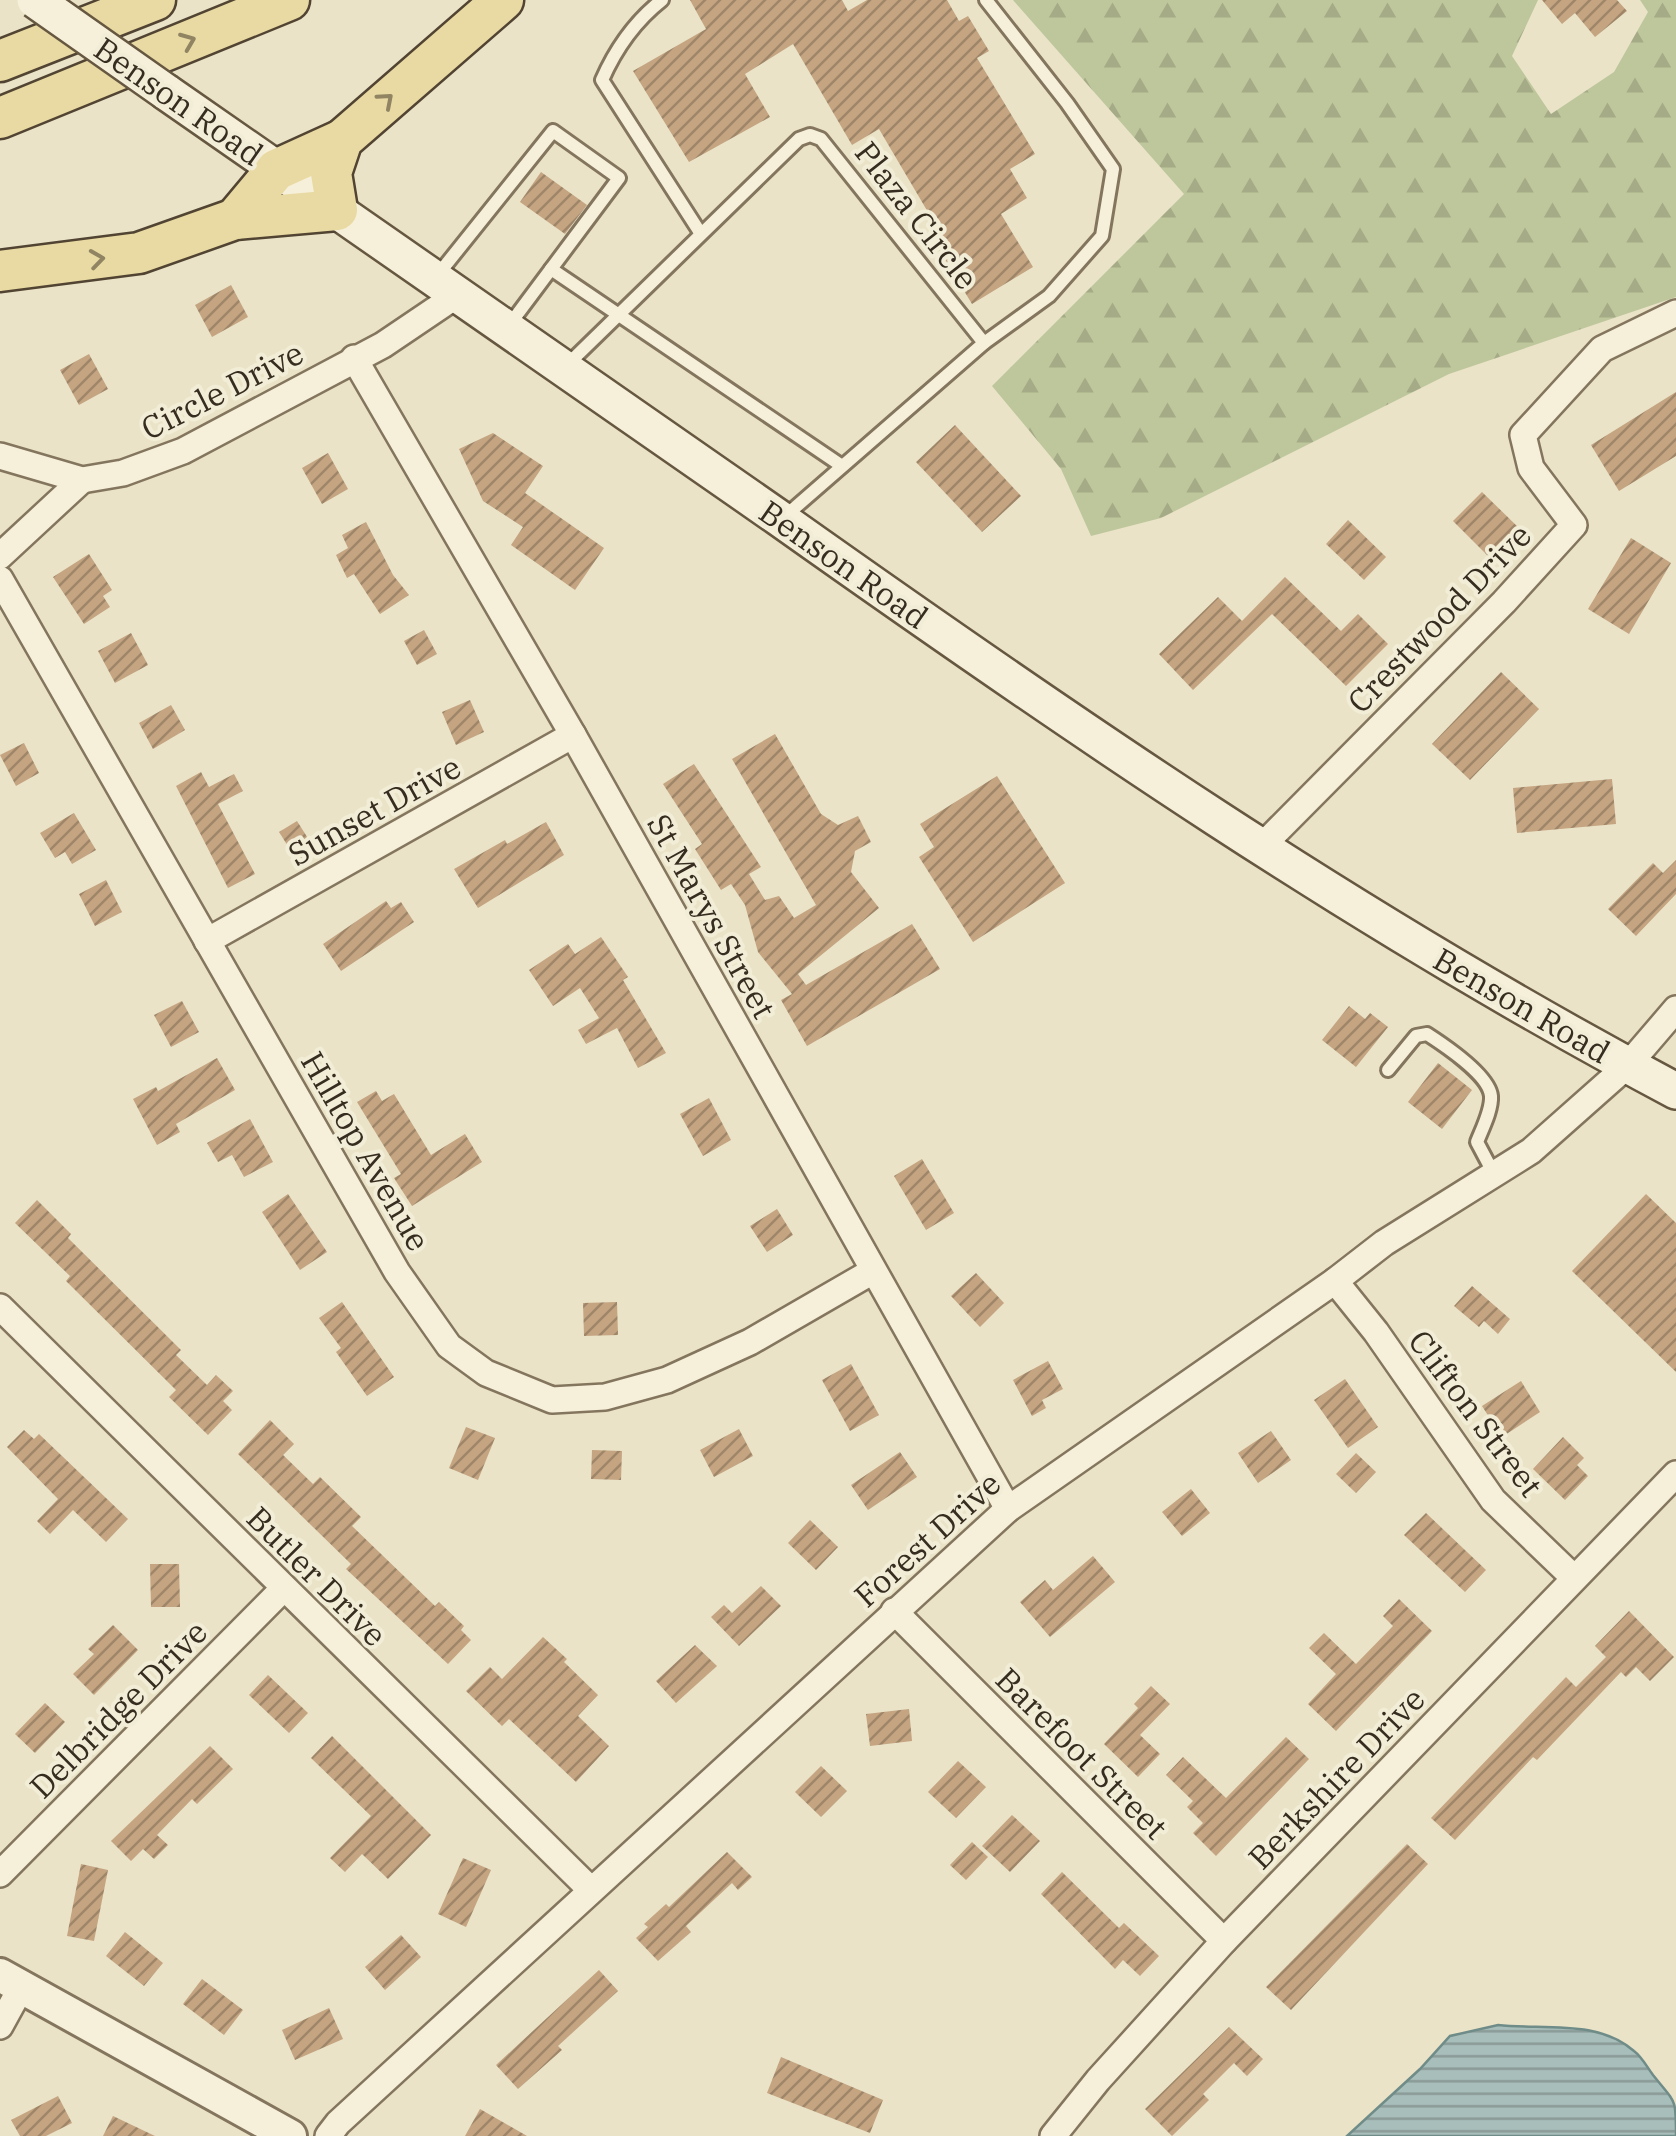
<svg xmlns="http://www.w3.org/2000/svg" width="1676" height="2136" font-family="'IBM Plex Serif',serif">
<defs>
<pattern id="forest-firs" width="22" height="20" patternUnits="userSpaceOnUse" patternTransform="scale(2.5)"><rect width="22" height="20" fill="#bec79c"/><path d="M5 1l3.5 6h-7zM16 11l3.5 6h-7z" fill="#a4ab86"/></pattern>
<pattern id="water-rules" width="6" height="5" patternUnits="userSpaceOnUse" patternTransform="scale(2.5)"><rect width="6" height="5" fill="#a8beba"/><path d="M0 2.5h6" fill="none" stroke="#8a9b97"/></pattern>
<pattern id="building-hatch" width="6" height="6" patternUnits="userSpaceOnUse" patternTransform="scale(2.5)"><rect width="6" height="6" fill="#c4a481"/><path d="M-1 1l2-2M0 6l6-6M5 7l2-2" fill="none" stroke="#a08669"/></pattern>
</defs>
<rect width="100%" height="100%" fill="#eae3c7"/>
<path fill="url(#forest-firs)" d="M1013,0H1538L1512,56L1551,114L1614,72L1648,12L1640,0H1676V297L1449,374L1161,518L1091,536L1061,469L992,386L1184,194Z"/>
<path fill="url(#water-rules)" stroke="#6f8c88" stroke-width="2.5" d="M1498,2025C1542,2030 1598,2019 1634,2051C1642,2057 1647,2067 1653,2075C1676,2104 1676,2097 1676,2136H1347L1420,2069L1450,2036Z"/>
<g fill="url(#building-hatch)">
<path d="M690,0H842L848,11L867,0H947L959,21L968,16L989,51L977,58L1035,154L1010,169L1027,198L1001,214L1033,267L972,304L937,246L945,241L879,129L852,145L793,44L745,74L770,117L689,162L633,71L706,29Z"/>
<path d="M1542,0H1617L1627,11L1595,37L1575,13L1562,24Z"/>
<path d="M541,172L587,205L565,234L520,202Z"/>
<path d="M231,285L248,317L212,337L195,305Z"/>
<path d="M89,354L108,389L79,405L60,370Z"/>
<path d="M1676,392V456L1619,491L1591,445Z"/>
<path d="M955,425L1021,496L982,532L916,462Z"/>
<path d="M493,433L543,466L525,493L604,548L575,590L511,545L523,527L483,501L459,449Z"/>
<path d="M328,453L348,489L322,504L302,468Z"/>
<path d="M1482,492L1520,529L1491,559L1453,521Z"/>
<path d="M1348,520L1386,557L1364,580L1326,544Z"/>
<path d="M366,522L393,575L409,595L380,614L354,574L347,578L336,555L348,548L342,535Z"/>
<path d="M1631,538L1671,563L1629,634L1588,609Z"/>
<path d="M89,554L112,590L103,596L110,607L84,624L53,577Z"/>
<path d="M1285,577L1341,631L1358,614L1388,644L1346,686L1272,614L1193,690L1159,654L1218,597L1242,621Z"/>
<path d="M424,630L437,654L417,665L404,641Z"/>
<path d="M131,633L148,665L115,683L98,651Z"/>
<path d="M1501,672L1539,709L1470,780L1432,744Z"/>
<path d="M470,700L484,732L456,745L442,712Z"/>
<path d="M171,705L185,730L153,749L139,723Z"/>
<path d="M775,734L821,814L838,825L858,816L871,842L855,851L851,872L879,908L798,974L806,985L912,924L940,969L807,1046L781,1000L792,994L758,952L745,905L731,884L721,890L695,849L702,844L663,784L694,764L761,867L749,874L765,900L779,896L794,918L816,905L732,759Z"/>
<path d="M24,743L39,773L16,786L0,755Z"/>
<path d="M201,772L209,787L234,774L243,791L218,804L255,874L228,888L176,786Z"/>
<path d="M997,776L1065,883L973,942L919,857L934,847L920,824Z"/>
<path d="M1612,779L1616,824L1517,833L1513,788Z"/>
<path d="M74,813L96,850L72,864L65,852L55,858L40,833Z"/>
<path d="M297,821L316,851L298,862L279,832Z"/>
<path d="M546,822L564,855L478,908L454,869L505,840L507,844Z"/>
<path d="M1676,860V894L1636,936L1608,909L1653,863L1663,873Z"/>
<path d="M106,880L122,912L95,926L79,894Z"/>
<path d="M386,901L391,908L401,902L414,922L341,971L323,944Z"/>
<path d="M601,937L628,977L623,980L666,1053L638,1068L617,1028L586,1044L578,1030L599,1018L580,988L553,1006L529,970L568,944L575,954Z"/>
<path d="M182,1001L199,1032L171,1047L154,1015Z"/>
<path d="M1349,1006L1365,1019L1370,1013L1388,1027L1356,1067L1322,1040Z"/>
<path d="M217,1058L235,1090L176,1124L180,1132L157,1145L133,1099L156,1087L158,1091Z"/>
<path d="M1438,1063L1472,1090L1442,1129L1408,1102Z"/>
<path d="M376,1091L382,1101L394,1094L431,1155L465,1134L482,1162L412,1206L394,1178L401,1174L357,1102Z"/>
<path d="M709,1098L731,1140L703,1156L680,1114Z"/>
<path d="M250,1119L273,1162L244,1177L232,1155L218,1162L207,1143Z"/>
<path d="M922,1159L954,1213L926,1230L894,1176Z"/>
<path d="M288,1194L327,1252L300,1270L262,1212Z"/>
<path d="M1646,1194L1676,1223V1372L1572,1271Z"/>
<path d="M37,1200L71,1234L68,1238L181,1350L176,1355L207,1385L216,1375L233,1391L223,1401L232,1410L208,1435L169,1397L176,1390L66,1281L70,1276L15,1223Z"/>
<path d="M777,1209L793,1235L767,1252L750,1226Z"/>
<path d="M976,1273L1004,1303L980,1327L951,1296Z"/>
<path d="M1472,1286L1510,1319L1498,1334L1484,1321L1479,1327L1454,1306Z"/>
<path d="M342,1302L394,1377L367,1396L336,1352L341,1348L319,1318Z"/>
<path d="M617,1302L618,1335L584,1336L583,1303Z"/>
<path d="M1048,1361L1063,1389L1042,1400L1046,1408L1032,1416L1013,1380Z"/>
<path d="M851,1364L879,1415L850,1431L822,1380Z"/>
<path d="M1345,1379L1378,1427L1348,1448L1314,1400Z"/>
<path d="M1521,1381L1540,1412L1502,1437L1482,1406Z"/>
<path d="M270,1420L294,1444L283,1455L313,1484L320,1477L361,1517L352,1526L435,1606L439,1602L464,1626L461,1630L471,1640L448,1664L346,1569L351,1564L238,1454Z"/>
<path d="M466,1427L495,1438L478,1480L449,1468Z"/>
<path d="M739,1429L753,1456L714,1477L700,1450Z"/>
<path d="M24,1430L34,1439L39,1434L128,1519L106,1542L73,1510L50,1534L37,1521L58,1499L7,1447Z"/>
<path d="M1271,1431L1291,1460L1258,1483L1238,1453Z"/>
<path d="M1563,1437L1584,1458L1577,1465L1588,1476L1565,1500L1533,1469Z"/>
<path d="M592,1450L622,1451L621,1480L591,1479Z"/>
<path d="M900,1452L917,1477L868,1510L851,1485Z"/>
<path d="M1356,1453L1376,1472L1356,1493L1336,1474Z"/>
<path d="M1191,1489L1210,1513L1182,1536L1162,1512Z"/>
<path d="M1426,1513L1486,1570L1465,1592L1404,1535Z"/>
<path d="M810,1520L838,1547L816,1570L788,1543Z"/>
<path d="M1093,1556L1115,1582L1050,1637L1020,1602L1045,1580L1053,1590Z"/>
<path d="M150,1564H179L180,1607H151Z"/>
<path d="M761,1586L781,1606L739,1646L711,1617L724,1605L732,1613Z"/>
<path d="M1399,1599L1432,1631L1336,1731L1308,1704L1336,1674L1309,1648L1324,1633L1356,1664L1393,1626L1383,1616Z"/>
<path d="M1629,1611L1674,1657L1650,1681L1636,1667L1626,1677L1621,1672L1537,1760L1533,1757L1455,1840L1431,1818L1566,1677L1576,1687L1606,1657L1595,1646Z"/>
<path d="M113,1625L138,1650L94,1695L73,1674L94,1654L88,1649Z"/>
<path d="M543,1637L567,1659L564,1662L598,1695L578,1716L609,1746L576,1782L509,1719L502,1726L466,1691L490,1667L502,1679Z"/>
<path d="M695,1645L717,1666L676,1703L656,1681Z"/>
<path d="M268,1675L308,1713L289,1733L249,1695Z"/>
<path d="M1151,1686L1170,1704L1140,1735L1160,1754L1138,1777L1104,1744L1138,1708L1134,1704Z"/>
<path d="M45,1703L65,1722L35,1753L15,1734Z"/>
<path d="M909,1709L912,1741L870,1746L866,1714Z"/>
<path d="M332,1736L431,1835L388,1879L362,1854L345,1872L330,1858L371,1816L311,1758Z"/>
<path d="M1286,1737L1309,1759L1216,1856L1193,1833L1203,1823L1187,1807L1193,1801L1166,1775L1183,1757L1226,1798Z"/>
<path d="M210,1746L233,1769L197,1804L192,1799L157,1835L168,1845L154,1859L143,1849L131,1861L111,1841Z"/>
<path d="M958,1761L986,1787L956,1818L928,1792Z"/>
<path d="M821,1766L847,1791L821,1817L795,1792Z"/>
<path d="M1012,1815L1040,1841L1010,1872L982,1846Z"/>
<path d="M972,1842L988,1857L966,1880L950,1865Z"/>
<path d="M1407,1844L1428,1864L1291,2010L1266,1987Z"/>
<path d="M727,1852L752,1877L738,1890L732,1883L686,1926L691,1932L658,1961L636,1938L648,1927L644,1924L666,1904L669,1907Z"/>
<path d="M463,1858L491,1870L466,1927L438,1914Z"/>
<path d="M81,1864L108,1870L94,1941L67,1936Z"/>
<path d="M1062,1872L1119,1928L1124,1923L1159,1956L1140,1976L1123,1960L1115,1969L1041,1894Z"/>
<path d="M125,1932L163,1963L144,1986L106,1956Z"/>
<path d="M401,1935L421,1957L385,1990L365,1967Z"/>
<path d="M599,1970L618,1991L558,2046L562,2050L518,2089L496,2065Z"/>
<path d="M202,1979L243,2010L224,2035L183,2004Z"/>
<path d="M329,2008L343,2039L295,2060L282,2030Z"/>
<path d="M1229,2027L1263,2059L1247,2076L1234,2063L1203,2094L1209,2100L1172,2136L1145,2109Z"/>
<path d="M781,2057L883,2100L870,2133L767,2093Z"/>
<path d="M58,2096L72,2123L46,2136H20L11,2120Z"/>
<path d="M480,2109L527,2136H465Z"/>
<path d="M113,2116L155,2136H103Z"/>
</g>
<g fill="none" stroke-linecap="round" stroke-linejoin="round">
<g stroke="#84765e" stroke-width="18">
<g id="service">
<path d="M662,0C634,22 616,48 602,80L701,234"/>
<path d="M551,269L842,466"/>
<path d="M436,277L553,131L619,178L507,328"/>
<path d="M984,343L1049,296L1102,236L1113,169L1067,103L986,0"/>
<path d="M567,365L799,139L810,135L821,139L984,343L783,518"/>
<path d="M1388,1070L1416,1036L1427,1034C1444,1045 1489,1075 1491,1096C1492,1110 1482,1129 1477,1142L1494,1174"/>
</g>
</g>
<g stroke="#84765e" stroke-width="30">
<g id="minor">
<path d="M354,358L573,735L1008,1509"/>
<path d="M0,456L82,480L123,473L183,451L383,345L457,295"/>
<path d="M0,556L82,480"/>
<path d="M0,579L397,1272L449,1346L486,1373L552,1400L605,1397L667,1380L750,1342L873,1271"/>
<path d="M1263,845L1504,602L1574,525L1531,468L1523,435L1602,349L1676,313"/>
<path d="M207,941L573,735"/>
<path d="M1335,1281L1376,1332L1493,1500L1573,1577"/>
<path d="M0,1307L590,1889"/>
<path d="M894,1611L1224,1941"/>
<path d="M0,1874L283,1589"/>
<path d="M0,2026L22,1986"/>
<path d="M328,2136L338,2123L1008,1509L1335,1281L1384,1243L1531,1151L1628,1065L1676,1009"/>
<path d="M1053,2136L1098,2080L1224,1941L1676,1474"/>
</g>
</g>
<g stroke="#84765e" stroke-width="38">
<path id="tertiary" d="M0,1975L290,2136"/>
</g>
<g stroke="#665741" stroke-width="40">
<path id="secondary" d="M166,92C369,235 575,375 779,518C1068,723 1362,925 1676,1091"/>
</g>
<g stroke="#524432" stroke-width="45">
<g id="primary">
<path d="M0,61L155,0"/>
<path d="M0,118L289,0"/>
<path d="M235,219L276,170L342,140"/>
<path d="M0,271L139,253L235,219L337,210L331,173L342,140L503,0"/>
</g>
</g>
<use href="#service" stroke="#f6f0da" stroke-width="12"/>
<use href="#minor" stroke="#f6f0da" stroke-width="25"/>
<use href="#tertiary" stroke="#f6f0da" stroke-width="32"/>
<use href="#secondary" stroke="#f6f0da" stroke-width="35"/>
<use href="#primary" stroke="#e9daa3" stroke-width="40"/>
<g stroke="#665741" stroke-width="40" stroke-linecap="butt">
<path id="secondary-bridge" d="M35,0L166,92"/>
</g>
<use href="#secondary-bridge" stroke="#f6f0da" stroke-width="35"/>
</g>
<defs><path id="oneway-chevron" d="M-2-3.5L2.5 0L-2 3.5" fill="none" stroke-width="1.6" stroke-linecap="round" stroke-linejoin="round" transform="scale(2.5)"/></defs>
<g stroke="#908462">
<use href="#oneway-chevron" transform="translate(188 41) rotate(-22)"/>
<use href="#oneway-chevron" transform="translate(386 100) rotate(-41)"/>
<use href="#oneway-chevron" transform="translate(97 259) rotate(-8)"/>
</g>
<g text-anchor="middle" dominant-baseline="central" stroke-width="8" stroke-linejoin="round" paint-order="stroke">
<g font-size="32" fill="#362d20" stroke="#f2edd6">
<text transform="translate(179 101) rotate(35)">Benson Road</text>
<text transform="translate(917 215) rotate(52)">Plaza Circle</text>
<text transform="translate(222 390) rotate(-27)">Circle Drive</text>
<text transform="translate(844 564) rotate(35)">Benson Road</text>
<text transform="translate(1439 618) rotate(-46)">Crestwood Drive</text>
<text transform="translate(374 810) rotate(-29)">Sunset Drive</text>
<text transform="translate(712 916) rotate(61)">St Marys Street</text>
<text transform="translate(1522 1005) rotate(30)">Benson Road</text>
<text transform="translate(366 1151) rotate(60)">Hilltop Avenue</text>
<text transform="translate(1476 1413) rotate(53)">Clifton Street</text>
<text transform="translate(927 1539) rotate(-42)">Forest Drive</text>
<text transform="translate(317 1576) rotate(45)">Butler Drive</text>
<text transform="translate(118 1709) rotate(-45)">Delbridge Drive</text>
<text transform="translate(1082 1753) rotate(45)">Barefoot Street</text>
<text transform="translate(1336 1778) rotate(-46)">Berkshire Drive</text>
</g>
</g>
</svg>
